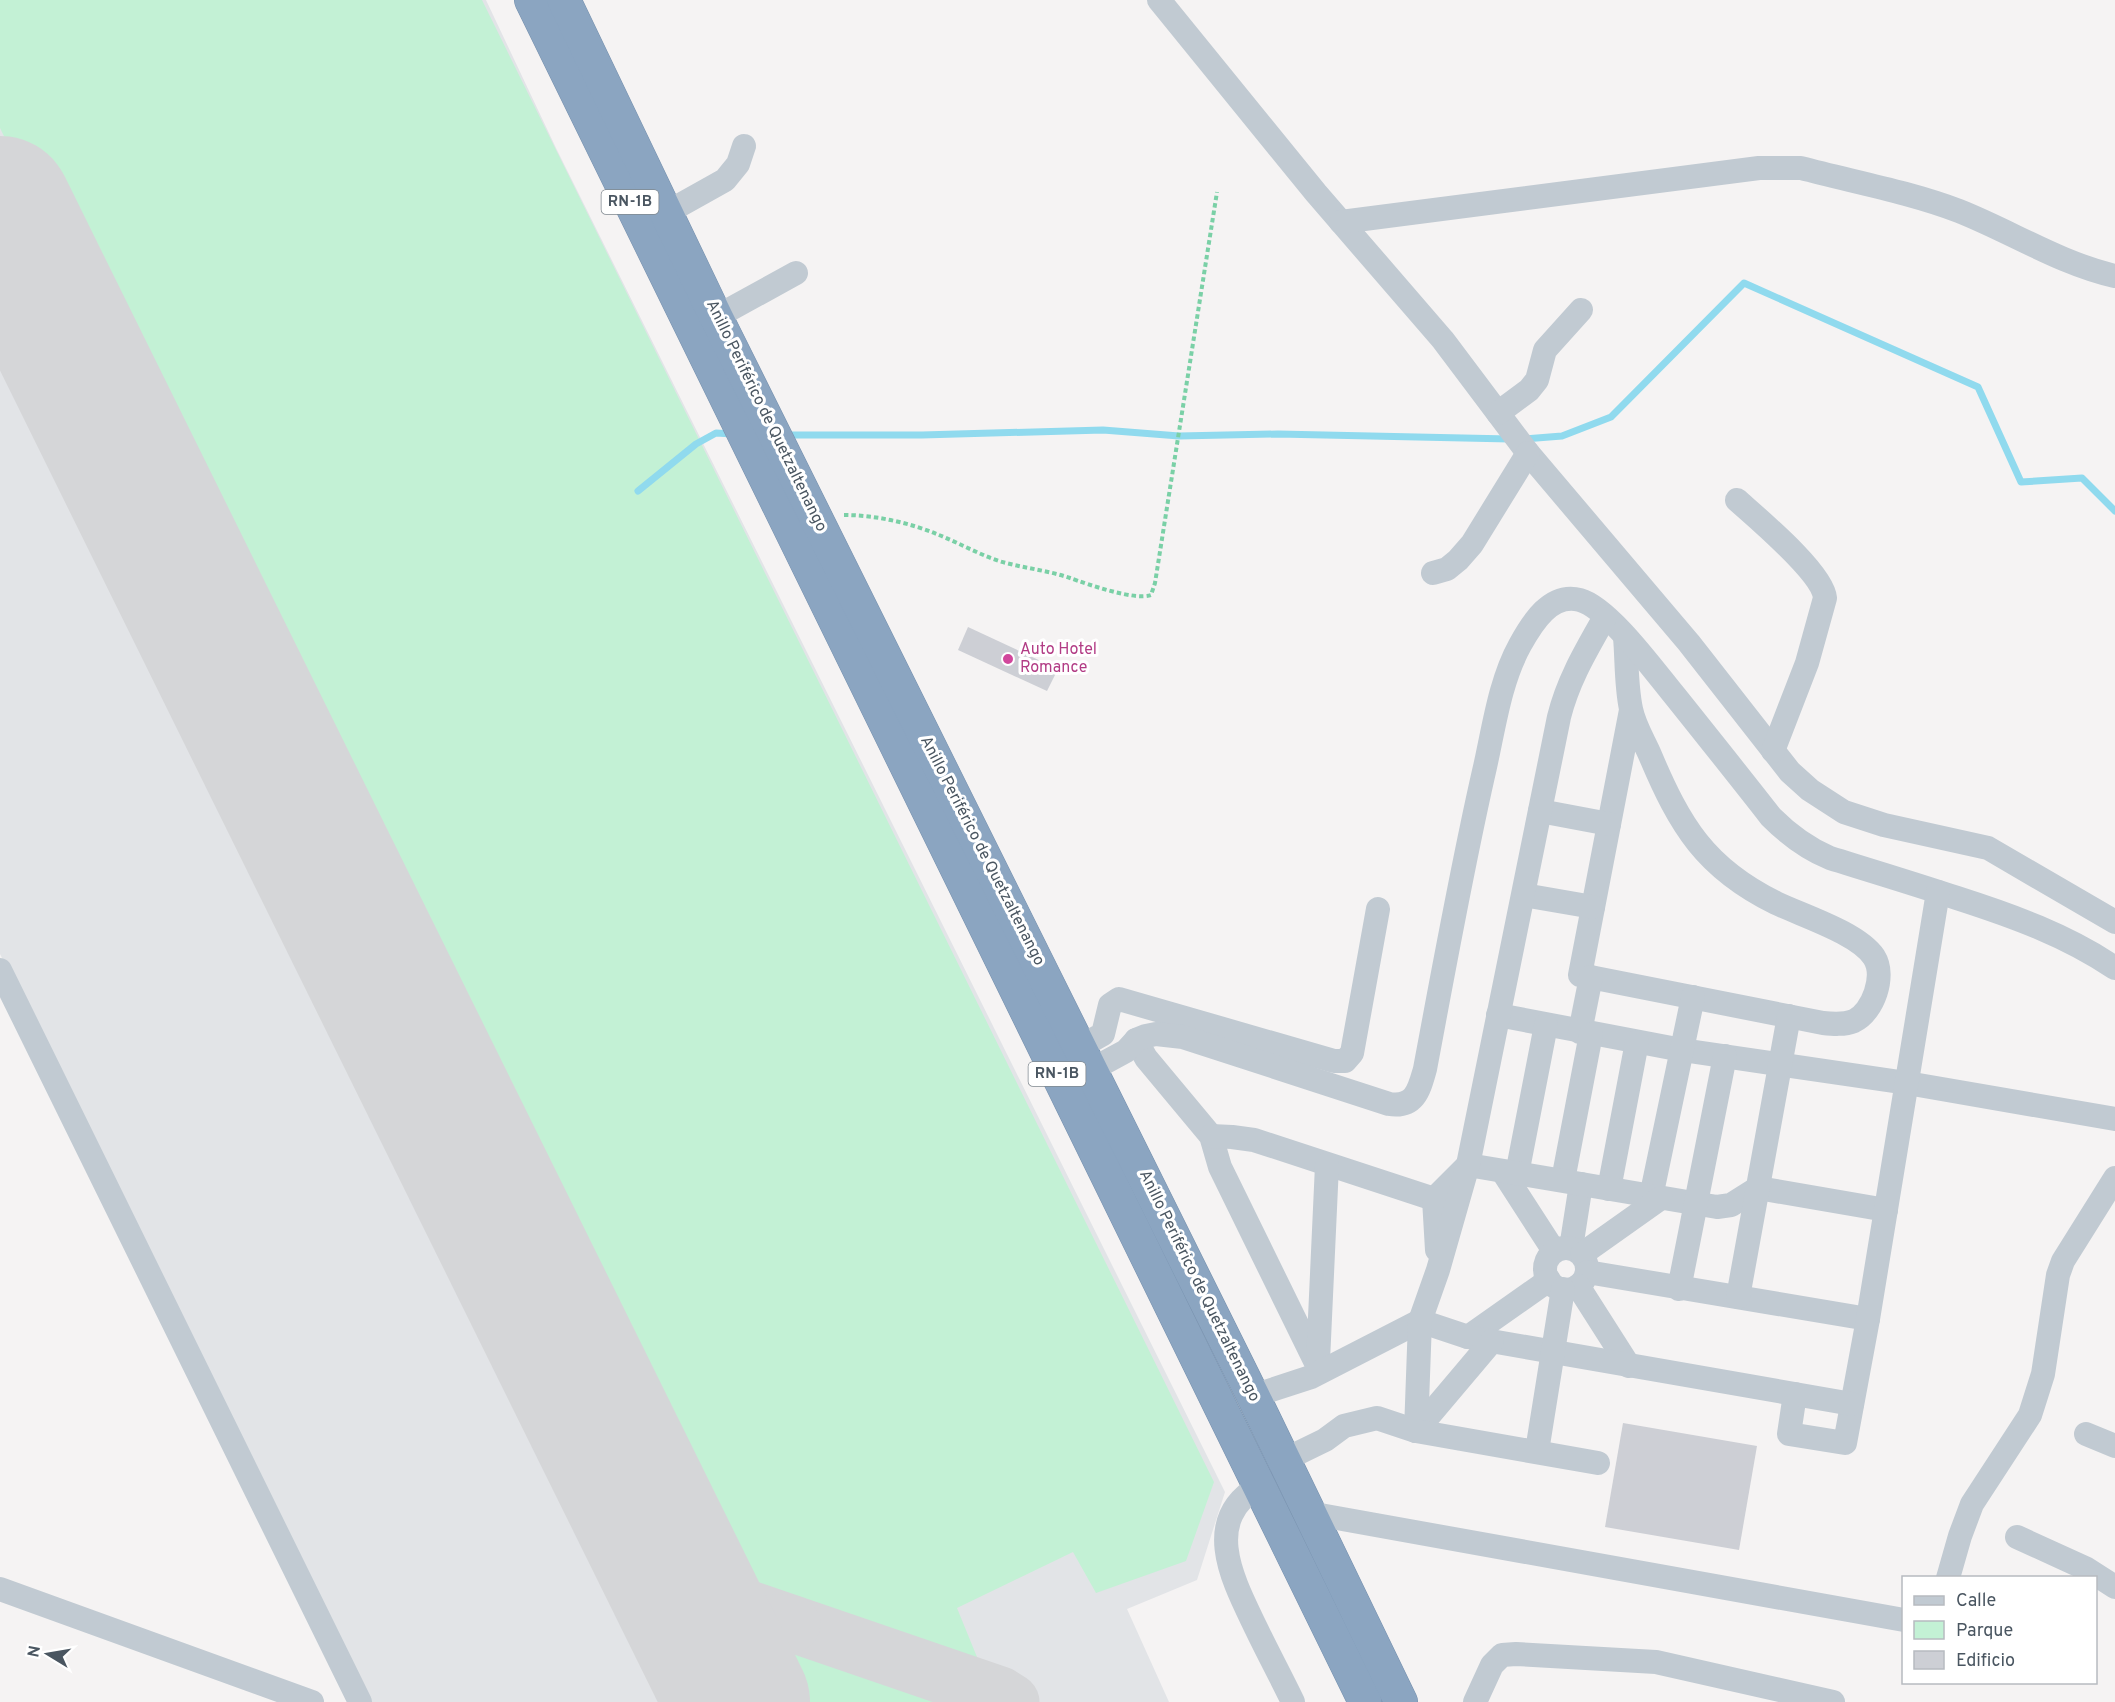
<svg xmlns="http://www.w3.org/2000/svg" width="2115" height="1702" font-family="Overpass,sans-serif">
<rect width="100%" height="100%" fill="#f5f3f3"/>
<path fill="#e2e4e7" d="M0,0H486L556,148L1225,1492L1197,1580L1127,1609L1169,1702H367L0,954Z"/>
<g fill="#c3f1d5">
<path d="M0,0H482L1214,1482L1186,1561L1096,1593L1073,1552L957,1608L979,1662L745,1588L716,1573L689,1530L0,128Z"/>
<path d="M795,1651L808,1652L958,1702H774C765,1684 770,1669 782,1655Z"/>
</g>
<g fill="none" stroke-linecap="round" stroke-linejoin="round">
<g stroke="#90daee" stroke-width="7">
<path d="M786,435H922L1103,430L1179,436L1278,434L1510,439"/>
<path d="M1524,439L1562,436L1611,417L1744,283L1978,387L2021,482L2082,478L2115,511"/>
<path d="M638,491L696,444L716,433L733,434"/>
</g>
<g stroke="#d5d6d8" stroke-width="57">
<path d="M633,1492C645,1510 654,1531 667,1549C688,1578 717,1595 749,1609L1000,1695L1011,1702"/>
<path d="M741,1702C731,1676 732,1634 763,1625C773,1622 782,1623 792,1624"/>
</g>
<path stroke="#d5d6d8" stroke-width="144" d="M0,208L738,1702"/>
</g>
<g fill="#cdcfd5">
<path d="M968,627L1058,669L1047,691L958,650Z"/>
<path d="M1623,1423L1757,1446L1739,1550L1605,1527Z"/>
</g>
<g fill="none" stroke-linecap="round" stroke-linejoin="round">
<g stroke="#7690ad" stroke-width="34">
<g id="highway">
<path d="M531,0L1365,1702"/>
<path d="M564,0L716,317L1253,1396L1401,1702"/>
</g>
</g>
<path stroke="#7ad0a6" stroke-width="4" stroke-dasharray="4.5 3" stroke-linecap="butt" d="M844,515C875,515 911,523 939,535C959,543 978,554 999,561C1022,568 1047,570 1070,578C1087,584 1135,601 1151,595L1155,583L1217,192"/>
<g stroke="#c1cad2" stroke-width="24">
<path d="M1159,0L1316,193L1443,340L1528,453L1689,643L1790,772L1810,790L1844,812L1884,825L1988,848L2115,922"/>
<path d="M666,213L725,180L738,164L744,146"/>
<path d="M1341,222L1759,168H1801C1854,182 1909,192 1959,211C2012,232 2059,263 2115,276"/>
<path d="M716,317L796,273"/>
<path d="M1498,413L1529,390L1537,380L1545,350L1581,310"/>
<path d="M1737,500C1757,518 1823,573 1825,598L1807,663L1773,751"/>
<path d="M1433,573L1447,569L1458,560L1472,544L1528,453"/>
<path d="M1625,637C1627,660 1626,686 1631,709C1634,725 1644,741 1650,755C1680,826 1705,868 1776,903C1803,916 1858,933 1874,957C1886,976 1873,1012 1854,1021C1844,1025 1833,1024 1823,1023L1580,975L1631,710"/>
<path d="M1540,811L1609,824"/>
<path d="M1524,895L1593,907"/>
<path d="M0,970L360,1702"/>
<path d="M1498,1015L1682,1050L1907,1083L2115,1119"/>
<path d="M1580,1032L1591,977"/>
<path d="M1136,1040L1146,1058L1211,1136L1220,1167L1320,1371"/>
<path d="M1080,1047L1103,1034L1110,1005L1119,999L1334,1061H1345L1352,1053L1378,909"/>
<path d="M1091,1070L1126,1051L1136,1040L1146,1036L1156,1034L1183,1037L1389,1104C1415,1108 1419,1090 1425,1069C1444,968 1462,867 1485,767C1494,727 1500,681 1520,645C1532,623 1551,592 1580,600C1609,608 1655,672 1675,696C1707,736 1739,776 1771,817C1789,835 1806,848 1830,858C1872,871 1915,884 1957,898C2013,916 2066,935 2115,968"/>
<path d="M1211,1136L1232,1137L1254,1140L1434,1199"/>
<path d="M1503,1172L1554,1251"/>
<path d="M1517,1174L1546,1025"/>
<path d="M1563,1180L1591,1034"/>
<path d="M1609,1189L1637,1042"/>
<path d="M1651,1197L1693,997"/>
<path d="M1571,1248L1581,1184"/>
<circle cx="1566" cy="1269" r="21"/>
<path d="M1437,1250L1434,1199L1468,1165L1717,1207L1731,1205L1758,1188L1886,1210"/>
<path d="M1582,1254L1661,1198"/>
<path d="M1587,1272L1868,1319"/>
<path d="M1578,1286L1629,1366"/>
<path d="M1679,1289L1725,1056"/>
<path d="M1738,1297L1789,1016"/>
<path d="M1468,1337L1549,1280"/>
<path d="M1318,1361L1327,1165"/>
<path d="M1795,1394L1789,1434L1845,1443L1868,1319L1938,892"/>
<path d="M1253,1396L1311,1377L1420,1321L1468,1337L1852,1404"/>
<path d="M1416,1431L1420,1321L1438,1270L1468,1165L1559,717C1568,680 1587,649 1605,617"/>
<path d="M1416,1431L1492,1341"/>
<path d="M2086,1434L2115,1446"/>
<path d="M1537,1451L1563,1289"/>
<path d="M1284,1460L1325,1440L1344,1426L1377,1418L1416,1431L1598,1463"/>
<path d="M1259,1486C1200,1521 1234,1582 1256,1628C1268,1653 1281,1677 1293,1702"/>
<path d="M1309,1513L1904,1620"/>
<path d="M2017,1537L2087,1569L2115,1587"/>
<path d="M1948,1578L1960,1536L1972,1504L2030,1415L2043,1374L2058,1275L2063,1261L2115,1178"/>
<path d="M0,1589L312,1702"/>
<path d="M1475,1702L1492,1665L1502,1655L1516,1654L1656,1662L1833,1702"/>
</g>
<use href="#highway" stroke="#8ba5c1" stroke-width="33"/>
</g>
<circle fill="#d1479c" stroke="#fff" stroke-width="2" cx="1008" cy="659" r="6"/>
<g text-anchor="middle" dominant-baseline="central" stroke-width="6" stroke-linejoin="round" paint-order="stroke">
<g fill="#fff" stroke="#808990" stroke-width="1.5">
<rect x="601.5" y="190" width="57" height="24" rx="4.5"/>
<rect x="1028.5" y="1062" width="57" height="24" rx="4.5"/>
</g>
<g font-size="15" font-weight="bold" fill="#4a5661">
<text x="630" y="202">RN-1B</text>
<text x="1057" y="1074">RN-1B</text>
</g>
<g font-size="16" fill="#4a5661" stroke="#fff">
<text transform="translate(766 416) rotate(64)">Anillo Periférico de Quetzaltenango</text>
<text transform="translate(982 851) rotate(63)">Anillo Periférico de Quetzaltenango</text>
<text transform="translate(1199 1286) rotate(64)">Anillo Periférico de Quetzaltenango</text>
</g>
<g font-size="16" fill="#b23c85" stroke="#fff" text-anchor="start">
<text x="1020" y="650">Auto Hotel<tspan x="1020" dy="18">Romance</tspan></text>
</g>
</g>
<rect x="1902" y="1576" width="195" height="108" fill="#ffffff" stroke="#b7bbc0" stroke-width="1.5"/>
<rect x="1914" y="1596" width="30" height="9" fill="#c1cad2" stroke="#b7bbc0" stroke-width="1.5"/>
<text x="1956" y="1606" font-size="18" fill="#4a5661">Calle</text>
<rect x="1914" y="1621" width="30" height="18" fill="#c3f1d5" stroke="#b7bbc0" stroke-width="1.5"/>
<text x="1956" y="1636" font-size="18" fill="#4a5661">Parque</text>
<rect x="1914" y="1651" width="30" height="18" fill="#cdcfd5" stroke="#b7bbc0" stroke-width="1.5"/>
<text x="1956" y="1666" font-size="18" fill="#4a5661">Edificio</text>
<g transform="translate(48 1654) rotate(281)" stroke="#ffffff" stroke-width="4.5" paint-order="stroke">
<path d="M0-4.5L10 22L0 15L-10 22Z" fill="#4a5661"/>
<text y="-9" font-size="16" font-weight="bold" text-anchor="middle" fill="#4a5661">N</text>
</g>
</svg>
